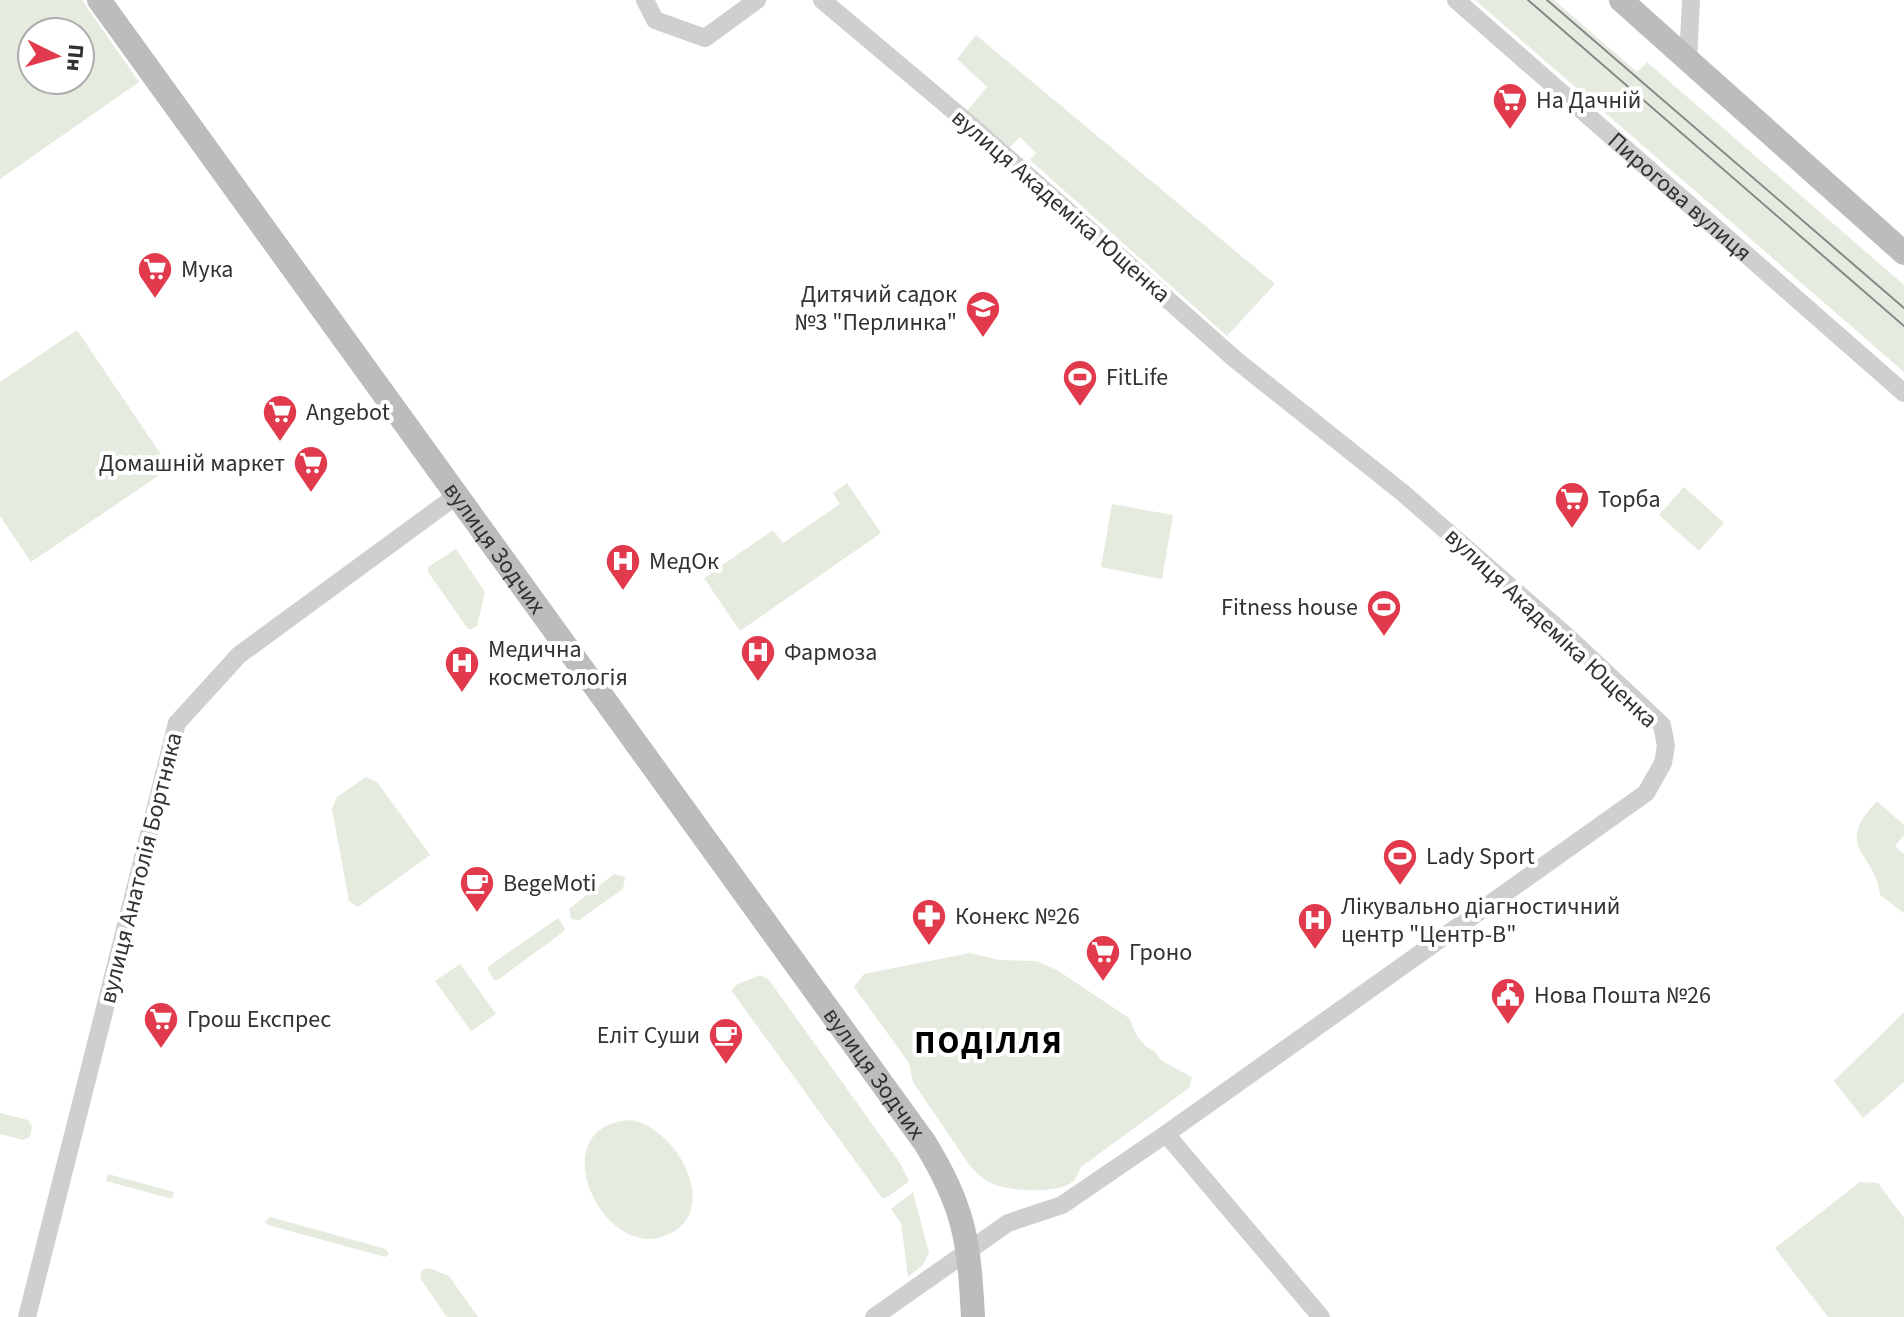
<svg xmlns="http://www.w3.org/2000/svg" width="1904" height="1317" font-family="'Source Sans 3',sans-serif">
<rect width="100%" height="100%" fill="#fff"/>
<g fill="#e5ebde" fill-rule="evenodd">
<path d="M0,0H82L139,82L0,179ZM80,32V80H32V32Z"/>
<path d="M1475,0H1554L1637,72L1647,62L1904,285V372Z"/>
<path d="M976,35L1275,284L1227,336L1030,160L1036,153L1020,137L1010,147L967,111L987,87L957,59Z"/>
<path d="M77,330L170,468L31,562L0,516V382Z"/>
<path d="M847,483L881,533L740,631L704,578L773,530L783,543L840,504L833,493Z"/>
<path d="M1684,487L1724,523L1699,551L1659,515Z"/>
<path d="M1112,504L1173,515L1162,579L1101,567Z"/>
<path d="M456,549L485,592L477,626L472,629H468L428,572V567Z"/>
<path d="M366,777L377,782L430,855L358,907L349,901L332,809L337,797Z"/>
<path d="M1877,801L1904,825V835L1895,846L1904,854V913L1880,895C1877,852 1831,850 1877,801Z"/>
<path d="M614,874L625,877L623,889L579,920L571,919L569,909Z"/>
<path d="M558,918L565,929L563,932L498,980H494L488,970L489,966Z"/>
<path d="M970,953L999,960L1036,961L1057,970L1129,1018L1136,1034L1145,1046L1154,1051L1162,1061L1192,1077L1189,1088L1081,1167C1078,1173 1076,1180 1071,1183C1054,1194 1011,1191 993,1184C984,1180 975,1172 968,1163L913,1082L909,1063L854,987L864,974Z"/>
<path d="M460,964L496,1014L471,1031L435,981Z"/>
<path d="M760,975L769,980L900,1163L909,1181L886,1198H882L731,990L738,984Z"/>
<path d="M1904,1012V1082L1863,1118L1834,1081Z"/>
<path d="M0,1113L28,1120L32,1126L30,1137L23,1140L0,1134Z"/>
<path d="M631,1120C679,1128 726,1218 661,1237C600,1256 541,1125 631,1120Z"/>
<path d="M108,1174L174,1192L172,1199L106,1181Z"/>
<path d="M1860,1182L1878,1183L1904,1218V1317H1828L1775,1248Z"/>
<path d="M913,1192L929,1253L922,1266L908,1277L901,1223L891,1209Z"/>
<path d="M270,1217L386,1249L389,1254L385,1257L268,1225L265,1222Z"/>
<path d="M429,1268L449,1276L478,1317H447L420,1278L422,1270Z"/>
</g>
<g fill="none" stroke-linecap="round" stroke-linejoin="round">
<g stroke="#cfcfcf" stroke-width="18">
<path d="M645,0L655,20L705,38L757,0"/>
<path d="M822,0L973,127L1236,360L1403,493L1569,638L1662,725L1666,746L1663,763L1646,793L1166,1134L1062,1205L1008,1223L874,1317"/>
<path id="s1" d="M1456,0L1904,393"/>
<path d="M1688,61L1691,0"/>
<path d="M1166,1134L1321,1317"/>
<path d="M27,1317L177,723L239,655L456,496"/>
</g>
<g stroke="#bcbcbc" stroke-width="24">
<path id="s2" d="M99,0L925,1143C965,1208 969,1242 973,1317"/>
<path d="M1621,0L1904,253"/>
</g>
<g stroke="#878787" stroke-width="2">
<path d="M1528,0L1904,326"/>
<path d="M1547,0L1904,308"/>
</g>
</g>
<defs>
<g id="supermarket-pin" transform="scale(1.8)"><path d="M0 17L-7.5 6A9.5 9.5 0 1 1 7.5 6Z" fill="#e23a4d" stroke="#fff"/><path d="M-6-5.5h2.5l.6 2H6L4.5 2H-2.5L-4.4-4H-6ZM-1.5 3.2a1.3 1.3 0 1 0 .1 0ZM3 3.2a1.3 1.3 0 1 0 .1 0Z" fill="#fff"/></g>
<g id="school-pin" transform="scale(1.8)"><path d="M0 17L-7.5 6A9.5 9.5 0 1 1 7.5 6Z" fill="#e23a4d" stroke="#fff"/><path d="M0-5L7-2L0 1L-7-2ZM-4 1L0 2.5L4 1V4Q0 6-4 4Z" fill="#fff"/></g>
<g id="stadium-pin" transform="scale(1.8)"><path d="M0 17L-7.5 6A9.5 9.5 0 1 1 7.5 6Z" fill="#e23a4d" stroke="#fff"/><path d="M0-5a6.5 5 0 1 0 0 10a6.5 5 0 1 0 0-10ZM-3.5-1.8h7v3.6h-7Z" fill="#fff"/></g>
<g id="hospital-pin" transform="scale(1.8)"><path d="M0 17L-7.5 6A9.5 9.5 0 1 1 7.5 6Z" fill="#e23a4d" stroke="#fff"/><path d="M-5-5h3v3.5h4V-5h3V5h-3V1.5h-4V5h-3Z" fill="#fff"/></g>
<g id="cafe-pin" transform="scale(1.8)"><path d="M0 17L-7.5 6A9.5 9.5 0 1 1 7.5 6Z" fill="#e23a4d" stroke="#fff"/><path d="M-5.5-4.5H6V0H3Q3 3.5 0 3.5H-2.5Q-5.5 3.5-5.5 0ZM3-3.2v2h1.7v-2ZM-6 4.5H4V6H-6Z" fill="#fff"/></g>
<g id="pharmacy-pin" transform="scale(1.8)"><path d="M0 17L-7.5 6A9.5 9.5 0 1 1 7.5 6Z" fill="#e23a4d" stroke="#fff"/><path d="M-2-6h4v4h4v4h-4v4h-4v-4h-4v-4h4Z" fill="#fff"/></g>
<g id="civic-pin" transform="scale(1.8)"><path d="M0 17L-7.5 6A9.5 9.5 0 1 1 7.5 6Z" fill="#e23a4d" stroke="#fff"/><path d="M-.6-6.5H3V-4.5H.6V-3L4-1V1h2V6H-6V1h2V-1L-.6-3ZM-1.2 2.5V6h2.4V2.5Z" fill="#fff"/></g>
</defs>
<g fill-rule="evenodd">
<use href="#supermarket-pin" x="1510" y="100"/>
<use href="#supermarket-pin" x="155" y="269"/>
<use href="#school-pin" x="983" y="308"/>
<use href="#stadium-pin" x="1080" y="377"/>
<use href="#supermarket-pin" x="280" y="412"/>
<use href="#supermarket-pin" x="311" y="463"/>
<use href="#supermarket-pin" x="1572" y="499"/>
<use href="#hospital-pin" x="623" y="561"/>
<use href="#stadium-pin" x="1384" y="607"/>
<use href="#hospital-pin" x="758" y="652"/>
<use href="#hospital-pin" x="462" y="663"/>
<use href="#stadium-pin" x="1400" y="856"/>
<use href="#cafe-pin" x="477" y="883"/>
<use href="#pharmacy-pin" x="929" y="916"/>
<use href="#hospital-pin" x="1315" y="920"/>
<use href="#supermarket-pin" x="1103" y="952"/>
<use href="#civic-pin" x="1508" y="995"/>
<use href="#supermarket-pin" x="161" y="1019"/>
<use href="#cafe-pin" x="726" y="1035"/>
</g>
<g text-anchor="middle" dominant-baseline="central" stroke-width="8" stroke-linejoin="round" paint-order="stroke">
<g font-size="24" fill="#323232" stroke="#fff" text-anchor="start">
<text x="1536" y="100">На Дачній</text>
<text x="181" y="269">Мука</text>
<text x="957" y="294" text-anchor="end">Дитячий садок<tspan x="957" dy="28">№3 "Перлинка"</tspan></text>
<text x="1106" y="377">FitLife</text>
<text x="306" y="412">Angebot</text>
<text x="285" y="463" text-anchor="end">Домашній маркет</text>
<text x="1598" y="499">Торба</text>
<text x="649" y="561">МедОк</text>
<text x="1358" y="607" text-anchor="end">Fitness house</text>
<text x="488" y="649">Медична<tspan x="488" dy="28">косметологія</tspan></text>
<text x="784" y="652">Фармоза</text>
<text x="1426" y="856">Lady Sport</text>
<text x="503" y="883">BegeMoti</text>
<text x="1341" y="906">Лікувально діагностичний<tspan x="1341" dy="28">центр "Центр-В"</tspan></text>
<text x="955" y="916">Конекс №26</text>
<text x="1129" y="952">Гроно</text>
<text x="1534" y="995">Нова Пошта №26</text>
<text x="187" y="1019">Грош Експрес</text>
<text x="700" y="1035" text-anchor="end">Еліт Суши</text>
</g>
<g font-size="24" fill="#323232" stroke="#fff">
<text stroke="none"><textPath href="#s1" startOffset="298">Пирогова вулиця</textPath></text>
<text transform="translate(1061 206) rotate(41)">вулиця Академіка Ющенка</text>
<text stroke="none"><textPath href="#s2" startOffset="676">вулиця Зодчих</textPath></text>
<text transform="translate(1551 628) rotate(43)">вулиця Академіка Ющенка</text>
<text transform="translate(141 868) rotate(-76)">вулиця Анатолія Бортняка</text>
<text stroke="none"><textPath href="#s2" startOffset="1324">вулиця Зодчих</textPath></text>
</g>
<g font-size="32" font-weight="bold" letter-spacing="2" fill="#000" stroke="#fff">
<text x="989" y="1043">ПОДІЛЛЯ</text>
</g>
</g>
<g transform="translate(56 56) rotate(95)"><circle r="38" fill="#ffffff" stroke="#adadad" stroke-width="2"/>
<path d="M0-6L14 30L0 20L-14 30Z" fill="#e23a4d"/>
<text y="-12" font-size="22" font-weight="bold" text-anchor="middle" fill="#323232">Пн</text>
</g>
</svg>
